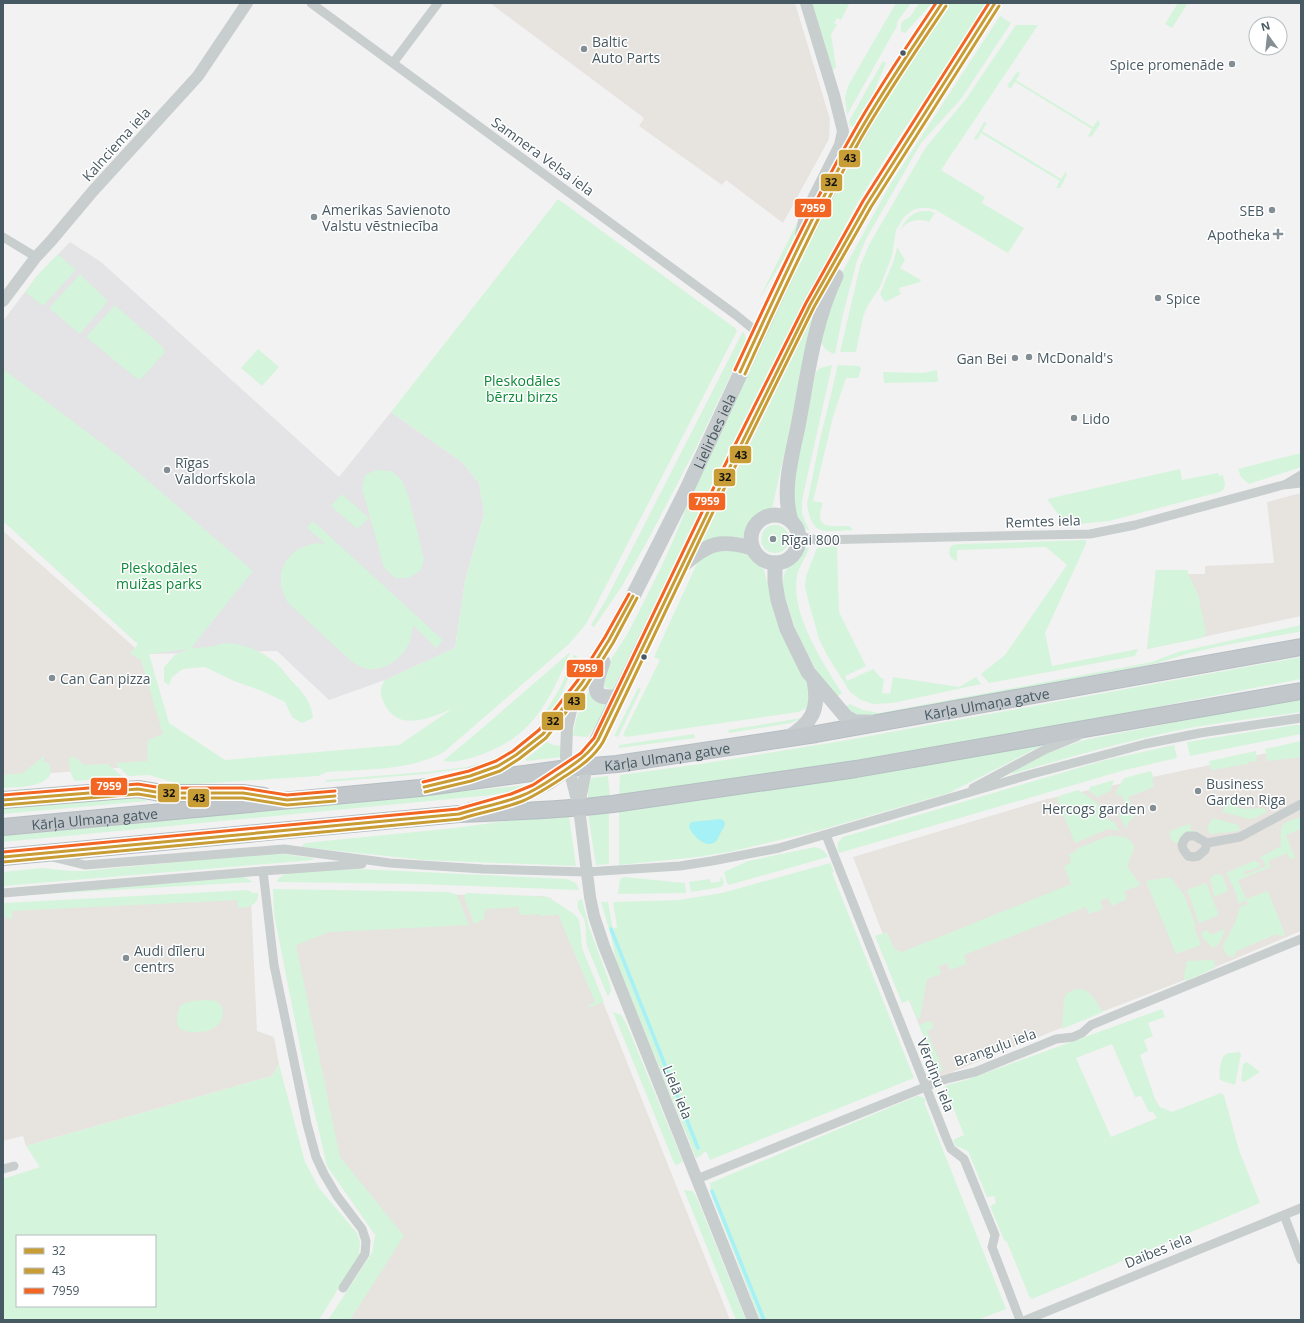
<svg xmlns="http://www.w3.org/2000/svg" width="1304" height="1323" font-family="'Open Sans',sans-serif">
<rect width="100%" height="100%" fill="#f3f2f2"/>
<g fill="#e7e4e0">
<path d="M490,3H795L830,119L829,139L783,223L726,180L722,185L639,126L644,118Z"/>
<path d="M1301,493V616L1147,649L1156,570H1188V574H1205V566L1274,563L1267,502Z"/>
<path d="M3,531L142,654L168,738L153,765L3,777Z"/>
<path d="M1301,746V931L1187,979L1081,1020L940,1077L894,963L853,857L1047,799Z"/>
<path d="M279,892L543,896L551,898L575,932L730,1320H332L385,1235L330,1162Z"/>
<path d="M245,893L251,897L257,1031L274,1037L279,1064L272,1076L26,1146L23,1136L3,1141V905Z"/>
</g>
<path fill="#e4e3e5" d="M70,242L101,262L339,477L391,412L463,463L479,483L484,514L465,581L455,648L385,680L329,700L277,651L149,654L3,521V321L37,276Z"/>
<g fill="#d5f4dc" fill-rule="evenodd">
<path d="M811,3H851L849,4L841,20L837,18L834,23L837,25L831,34L836,67L833,70L831,69Z"/>
<path d="M896,3H911L897,22V26L847,115L845,98L848,86Z"/>
<path d="M919,3H932L905,33L901,32V24L904,20L910,17Z"/>
<path d="M949,3H988L891,149L858,202L817,278L738,434L613,689C604,690 602,684 603,676C605,666 623,642 629,631C651,588 673,546 689,500L804,251L879,111Z"/>
<path d="M1178,3H1188L1172,28L1165,24Z"/>
<path d="M1000,16L1011,23L961,99L921,143L866,239L857,261L843,314L835,354C827,352 823,348 821,340L839,278L863,234L891,183Z"/>
<path d="M1016,25H1038L941,170L985,197L982,203L1024,228L1008,253L936,210L928,208H920L913,210L904,217L896,230L892,256L880,287L868,305L863,317L856,352H840L860,266L870,243L926,147L966,99Z"/>
<path d="M883,61L886,63L874,91L854,126H850L849,121Z"/>
<path d="M1019,72L1020,73L1016,80L1019,82L1093,127L1098,120L1099,121L1100,124L1092,136L1091,137L1088,136L1092,129L1015,82L1010,89L1009,88L1008,85L1016,73Z"/>
<path d="M984,122L987,123L982,131L992,137L1061,179L1066,171L1067,175L1060,188H1056L1060,181L981,133L977,140L974,139Z"/>
<path d="M558,199L735,328L737,331L595,607L586,624L569,644L444,752C410,771 365,769 327,772L318,776L182,785L149,775L128,776L115,763L147,761L148,740L163,734L141,660L130,654L138,644L3,521V369L118,455L253,571L191,648C201,648 211,647 221,644C238,640 267,653 279,666C283,669 285,674 289,678C301,691 311,699 313,718L302,723L292,717L285,702L262,691L234,681L205,667L183,669L172,677L169,685L164,682V667L175,655L188,649L149,654L169,723L225,760L399,745L452,709C429,718 398,733 384,703C380,695 379,688 385,680L455,648L465,581L484,514L479,483L463,463L391,412Z"/>
<path d="M805,207L791,247L758,301Z"/>
<path d="M922,211H929L935,213L929,222C918,218 907,220 900,231C905,220 911,213 922,211Z"/>
<path d="M897,247L905,260L900,268L921,280L920,282L899,288L901,294L885,302L880,294L894,260Z"/>
<path d="M58,254L76,270L43,306L25,292L37,276Z"/>
<path d="M80,274L108,301L80,334L49,308Z"/>
<path d="M115,305L163,347L165,352L141,379L136,378L86,337Z"/>
<path d="M816,310L772,509C755,511 747,522 743,538H729L700,546Z"/>
<path d="M744,332L746,340L742,351L697,446L650,536L622,586L594,627L591,625L607,598L742,333Z"/>
<path d="M258,349L279,367L262,386L241,368Z"/>
<path d="M832,365L802,500V514L809,530L803,529C800,520 793,512 791,502L801,439L816,372L820,368Z"/>
<path d="M838,365L859,366L861,369L858,378H846L833,417L813,501L823,503C813,530 830,526 849,526L853,530C824,531 812,538 807,504L819,444Z"/>
<path d="M937,370L938,382L884,383L883,372L923,373Z"/>
<path d="M1301,453V467L1249,484L1241,477L1238,469Z"/>
<path d="M1180,469L1182,480L1218,473L1219,476L1223,475L1225,483L1224,489L1220,492L1109,521L1079,524H1070L1063,521L1047,499Z"/>
<path d="M376,470L391,471L402,480L409,498L424,559L421,570L409,578H395L384,568L362,488L365,475Z"/>
<path d="M342,494L369,518L357,529L331,506Z"/>
<path d="M313,521L443,640L436,648L413,625C412,630 412,636 410,641C404,657 386,671 368,669C361,668 356,664 351,661L287,602L281,586V572L285,562L292,554L298,549L311,544L317,543L326,544L307,528Z"/>
<circle cx="775" cy="539" r="14"/>
<path d="M1086,540V544L1045,633L1052,666L1138,649L1135,656L989,683L981,674L1005,655L1067,565L1046,547L957,550V561C950,559 948,554 950,547L953,545L958,544Z"/>
<path d="M837,546L839,612L866,666L845,676L847,681L873,669L881,678L884,679L882,693L890,694L893,677L959,687L976,677L981,684L893,703L873,704L861,700L850,692L827,655L819,639L807,596L805,586L806,576L817,548Z"/>
<path d="M804,548H809C806,558 799,566 797,576C790,613 823,663 842,693L835,698C814,669 797,640 788,605C785,596 781,585 784,575C787,564 799,558 804,548Z"/>
<path d="M720,549L746,553L764,570L773,605L810,690V707L798,712L626,737L623,735L660,660L654,657L697,563L702,557Z"/>
<path d="M1156,570H1188V574L1198,594L1206,633L1202,638L1147,649Z"/>
<path d="M1301,625V631L1298,632C1251,641 1203,647 1158,663L881,715C861,718 860,718 842,708L850,704L863,710L879,713L1152,662L1178,652Z"/>
<path d="M569,653H570C549,701 533,737 480,755C469,759 455,763 444,761V760L472,737Z"/>
<path d="M574,655L577,656C567,680 560,705 542,723L541,719L560,688Z"/>
<path d="M1301,657V679L960,745L621,797L619,795L620,775L700,764L842,741Z"/>
<path d="M638,688L641,689L618,737L614,736Z"/>
<path d="M590,690L593,699L606,706L603,714L588,737L573,736C575,719 580,705 590,690Z"/>
<path d="M1301,698V712C1259,718 1216,722 1174,731C1119,743 1066,758 1012,774L1011,773L1045,754L1084,740Z"/>
<path d="M802,718L791,723L729,733L728,730Z"/>
<path d="M1295,725H1301V734L1190,756L1187,742Z"/>
<path d="M536,732L499,758L467,768L425,774L326,782V780L425,772L467,767L488,761L510,750Z"/>
<path d="M694,734L695,738L619,748V745Z"/>
<path d="M1301,741V757L1267,761L1265,749Z"/>
<path d="M547,742L553,745L562,746L561,757L526,761V759Z"/>
<path d="M1043,743L1041,746L949,793L817,831L729,852L697,857L619,865V810Z"/>
<path d="M1174,745L1177,758L1125,770L839,853C836,845 837,843 843,837L1102,761Z"/>
<path d="M1256,751L1257,761L1248,762V764L1211,770L1209,761Z"/>
<path d="M44,756V762L49,764C60,788 16,787 3,788V775L23,773Z"/>
<path d="M74,756L84,765L108,764L123,777L75,781C70,774 69,766 69,758Z"/>
<path d="M1151,771L1154,780L1152,781L1154,787L1128,797L1135,815L1127,825L1128,826L1126,828L1118,814L1123,815L1129,813L1121,794L1116,796L1118,788L1124,778Z"/>
<path d="M608,776L610,797L588,800V790L591,778Z"/>
<path d="M1114,780L1110,791L1097,797L1089,791L1090,787Z"/>
<path d="M538,784L514,791L492,795L3,842V836Z"/>
<path d="M1078,790L1097,803L1102,816L1115,823L1119,831L1108,829L1075,843L1057,799L1059,796Z"/>
<path d="M1227,796C1236,815 1248,807 1264,808L1267,812L1255,818L1249,819L1222,812L1226,804L1224,800Z"/>
<path d="M90,798H139L148,801L3,814V805Z"/>
<path d="M609,811V864L596,865L588,814Z"/>
<path d="M569,816L576,866L424,860L302,847L304,843L455,828L514,820Z"/>
<path d="M1301,817V829L1286,835L1295,858L1290,859L1287,853L1268,861L1271,867L1238,880L1246,899L1268,891L1285,935L1281,936L1277,934L1236,951L1234,957L1228,956L1224,951L1223,945L1235,923L1240,907L1248,904L1246,900L1239,904L1234,888L1226,873L1253,861L1260,863V866C1255,870 1249,869 1244,872L1245,875L1266,866L1263,860L1259,858L1281,846C1281,823 1278,824 1301,817Z"/>
<path d="M1213,818L1238,825L1240,830C1235,832 1217,833 1210,834L1207,827Z"/>
<path d="M1189,824L1191,825L1190,830L1200,832L1201,834L1195,832L1184,833L1178,843H1175C1171,840 1169,837 1170,831Z"/>
<path d="M1109,836L1126,837L1135,846L1127,867L1141,885L1124,891L1127,899L1112,906L1108,898L1100,901L1103,909L1089,914L1086,907L964,955L967,964L950,970L947,963L939,966L941,974L927,979L920,1018L917,1019L909,1000L902,1003L875,936L887,932L894,949L902,952L1071,884L1064,866L1071,863L1069,854L1077,851L1076,849Z"/>
<path d="M815,847C821,848 825,851 828,857L729,885L727,883L724,872L748,861Z"/>
<path d="M262,854H283L313,858V860L3,886V872L42,868L70,871H85Z"/>
<path d="M830,863L834,872L832,873L914,1078L710,1160L706,1151L703,1153L702,1155L696,1158L616,961L611,936L601,902H608L613,929L617,927L613,902L679,900L722,893Z"/>
<path d="M359,869L567,879L576,883L579,890L419,884L276,882L279,878L288,872Z"/>
<path d="M1216,874L1222,875L1228,891L1214,897L1210,878Z"/>
<path d="M239,876L245,877L253,882L10,896Z"/>
<path d="M624,877L685,883L686,893L618,894L620,879Z"/>
<path d="M720,877H722L724,883L721,887L691,892L689,882L710,879L711,883L721,881Z"/>
<path d="M1170,877L1184,895L1196,926L1194,927L1201,945L1176,954L1146,881Z"/>
<path d="M1206,883L1219,915L1199,923L1187,890Z"/>
<path d="M273,889L449,892L457,895L469,925L329,932L296,945L340,1157L404,1236L350,1320H328L372,1253L375,1235L327,1166L304,1067L274,914Z"/>
<path d="M248,890L253,893H258C259,905 249,908 238,908L237,900L12,911V919C3,919 3,911 4,903Z"/>
<path d="M468,893L548,897L574,914L578,918L580,925L582,948L604,1002L590,1007H588L589,1005L595,1002L558,914L552,916L551,915L540,916L538,914L522,915L519,914V907L485,909L484,919L474,924L464,897L465,894Z"/>
<path d="M582,899L589,927L610,984L611,991L608,997L587,946C585,937 587,928 584,919C581,913 576,909 578,901Z"/>
<path d="M1225,929L1220,943L1213,948L1203,938L1201,933L1207,930L1211,935Z"/>
<path d="M1214,960L1215,968L1186,981L1184,977L1187,961Z"/>
<path d="M1076,989C1091,988 1096,1002 1103,1012L1062,1029L1064,999L1067,993Z"/>
<path d="M203,1000C207,1000 212,1000 216,1001C228,1008 223,1024 212,1029C207,1032 199,1032 194,1032C174,1032 175,1021 180,1006L187,1002Z"/>
<path d="M1162,1009L1165,1017L1148,1023L1153,1036L1144,1040L1148,1051L1140,1055L1155,1099L1160,1107L1172,1112L1221,1093L1224,1095L1239,1150L1260,1203L1032,1299L1029,1296L1007,1242L1004,1240L990,1206L996,1203L994,1196L987,1197L968,1151L956,1146L953,1140L964,1135L945,1087L947,1085L966,1080ZM1112,1044L1135,1097L1141,1096L1149,1112H1153L1157,1118L1111,1137L1076,1058Z"/>
<path d="M613,1012L621,1015L626,1023L683,1162L676,1165L674,1163Z"/>
<path d="M929,1021L932,1022L933,1027V1028L927,1031L943,1070L939,1072L919,1025Z"/>
<path d="M1240,1052L1241,1055L1235,1085L1220,1080C1219,1074 1220,1057 1226,1054C1230,1052 1236,1053 1240,1052Z"/>
<path d="M1247,1062L1260,1072L1244,1082L1241,1081L1243,1064Z"/>
<path d="M279,1064L305,1162L319,1188L357,1233L360,1241L359,1255L319,1320H3V1179L40,1167L26,1146L272,1076ZM17,1236H155V1306H17Z"/>
<path d="M917,1096L923,1097L926,1101L924,1102L1006,1309L977,1320H760L711,1194L710,1183Z"/>
<path d="M684,1190L692,1191L696,1196L746,1320H736Z"/>
</g>
<path fill="#a5f1f6" d="M721,819L725,822C725,827 722,830 720,834C719,836 718,840 715,842C706,849 691,835 689,826L691,822Z"/>
<g fill="none" stroke-linecap="round" stroke-linejoin="round">
<g stroke="#a5f1f6" stroke-width="3.5">
<path d="M611,929L698,1148"/>
<path d="M712,1191L764,1320"/>
</g>
<g stroke="#b6bec3" stroke-width="18">
<g id="trunk">
<path d="M3,800L138,789L162,793H243L264,796"/>
<path id="s2" d="M3,827L420,788L568,768L617,764L816,734L1301,647"/>
<path d="M3,857L459,814C511,812 562,810 613,804L856,769L1301,691"/>
</g>
</g>
<g stroke="#c8cdce" stroke-width="9">
<path d="M311,3L736,315L758,333"/>
<path d="M393,63L438,3"/>
<path d="M3,237L36,257"/>
<path d="M1286,484L1301,475"/>
<path d="M799,536L816,540L1090,534L1135,525L1283,485L1301,483"/>
<path d="M973,788L1046,749L1078,736"/>
<path d="M826,835L947,1140L951,1149L964,1159L995,1235L992,1247L1020,1320"/>
<path d="M1207,843L1205,850L1198,856L1193,857L1188,856L1183,849L1182,845L1184,840L1188,836H1195L1207,843L1240,837L1301,804"/>
<path d="M52,857L85,865L284,849L390,863L483,869L586,872L680,866L712,861L779,848L1032,774L1145,744L1200,733L1301,718"/>
<path d="M263,871L274,965L307,1124L316,1157L324,1174L337,1196L362,1229L366,1241L365,1254L343,1288"/>
<path d="M3,893L263,871L362,864"/>
<path d="M3,1169L14,1166"/>
<path d="M697,1179L940,1081L950,1078L975,1072L1056,1039L1073,1037L1082,1033L1091,1025L1301,939"/>
<path d="M1284,1215L1301,1260"/>
<path d="M1026,1320L1301,1208"/>
</g>
<g stroke="#c8cdce" stroke-width="12">
<path d="M801,235L804,221L812,201L840,145L843,131L834,95L806,3"/>
<path d="M3,301L36,257L51,241L93,191L198,76L247,3"/>
<path d="M576,695L573,702L567,727L566,757L579,808L590,897L594,916L604,946L753,1320"/>
<path d="M579,805L588,760"/>
</g>
<g stroke="#c7ccce" stroke-width="15">
<circle cx="775" cy="539" r="24"/>
<path d="M791,521C781,489 793,453 799,421C808,373 814,322 836,276"/>
<path d="M775,563V582L778,600L787,629L808,672L846,717L855,722H870"/>
<path d="M684,564C709,543 720,539 752,548"/>
<path d="M603,662C597,680 586,702 618,696"/>
<path d="M786,739C812,723 820,710 814,680"/>
<path id="s1" d="M464,777L498,766L516,755L543,734L582,683L609,640L634,594L686,491L797,251L846,156L877,101L942,3"/>
<path d="M469,810L501,802L530,792L549,782L583,759L595,744L720,487L810,305L867,204L995,3"/>
</g>
<use href="#trunk" stroke="#c1c7ca" stroke-width="16"/>
<g stroke="#fff" stroke-width="6">
<g id="bus-1">
<path d="M740,372C777,292 813,212 857,136C883,90 913,47 942,3"/>
<path d="M424,787L470,776L498,766L516,755L543,734L582,683L609,640L633,596"/>
<path d="M3,800L138,789L162,793H243L287,800L335,796"/>
<path d="M3,857L459,814C480,807 501,804 521,796C537,790 550,780 564,771C577,762 589,754 598,740L720,487L810,305L867,204L995,3"/>
</g>
</g>
<g stroke="#fff" stroke-width="6">
<g id="bus-2">
<path d="M745,374C781,294 818,215 861,138C887,93 917,49 946,6"/>
<path d="M425,792L471,781L500,771L519,759L546,738L586,686L613,643L637,598"/>
<path d="M3,805L138,794L162,798H243L287,805L335,801"/>
<path d="M3,862L460,819C481,812 504,809 525,800C540,793 553,784 567,775C581,766 594,757 603,742L724,489L814,307L871,207L999,6"/>
</g>
</g>
<g stroke="#fff" stroke-width="6">
<g id="bus-3">
<path d="M735,370C772,290 809,210 853,133C878,88 907,46 936,3"/>
<path d="M423,782L469,771L496,761L513,751L539,730L578,680L605,637L629,594"/>
<path d="M3,795L138,784L162,788H243L287,795L335,791"/>
<path d="M3,852L458,809L511,794L533,785L581,753L594,738L715,485L806,303L863,201L989,3"/>
</g>
</g>
<use href="#bus-1" stroke="#c99d36" stroke-width="3"/>
<use href="#bus-2" stroke="#c99d36" stroke-width="3"/>
<use href="#bus-3" stroke="#f26522" stroke-width="3"/>
</g>
<g fill="#838f94" stroke="#fff" stroke-width="1.5">
<circle cx="584" cy="49" r="4"/>
<circle cx="1232" cy="64" r="4"/>
<circle cx="1272" cy="210" r="4"/>
<circle cx="314" cy="217" r="4"/>
<path d="M1276 228h4v4h4v4h-4v4h-4v-4h-4v-4h4z"/>
<circle cx="1158" cy="298" r="4"/>
<circle cx="1029" cy="357" r="4"/>
<circle cx="1015" cy="358" r="4"/>
<circle cx="1074" cy="418" r="4"/>
<circle cx="167" cy="470" r="4"/>
<circle cx="773" cy="539" r="4"/>
<circle cx="52" cy="678" r="4"/>
<circle cx="1198" cy="791" r="4"/>
<circle cx="1153" cy="808" r="4"/>
<circle cx="126" cy="958" r="4"/>
</g>
<g fill="#475962" stroke="#fff" stroke-width="1.5">
<circle cx="903" cy="53" r="3.5"/>
<circle cx="644" cy="657" r="3.5"/>
</g>
<g text-anchor="middle" dominant-baseline="central" stroke-width="3" stroke-linejoin="round" paint-order="stroke">
<g font-size="14" fill="#475962" stroke="#fff" text-anchor="start">
<text x="592" y="41">Baltic<tspan x="592" dy="16">Auto Parts</tspan></text>
<text x="1224" y="64" text-anchor="end">Spice promenāde</text>
<text x="322" y="209">Amerikas Savienoto<tspan x="322" dy="16">Valstu vēstniecība</tspan></text>
<text x="1264" y="210" text-anchor="end">SEB</text>
<text x="1270" y="234" text-anchor="end">Apotheka</text>
<text x="1166" y="298">Spice</text>
<text x="1037" y="357">McDonald's</text>
<text x="1007" y="358" text-anchor="end">Gan Bei</text>
<text x="1082" y="418">Lido</text>
<text x="175" y="462">Rīgas<tspan x="175" dy="16">Valdorfskola</tspan></text>
<text x="781" y="539">Rīgai 800</text>
<text x="60" y="678">Can Can pizza</text>
<text x="1206" y="783">Business<tspan x="1206" dy="16">Garden Riga</tspan></text>
<text x="1145" y="808" text-anchor="end">Hercogs garden</text>
<text x="134" y="950">Audi dīleru<tspan x="134" dy="16">centrs</tspan></text>
</g>
<g font-size="14" fill="#475962" stroke="#fff">
<text transform="translate(116 144) rotate(-48)">Kalnciema iela</text>
<text transform="translate(543 156) rotate(36)">Samnera Velsa iela</text>
<text stroke="none"><textPath href="#s1" startOffset="440">Lielirbes iela</textPath></text>
<text transform="translate(1043 521) rotate(-2)">Remtes iela</text>
<text stroke="none"><textPath href="#s2" startOffset="992">Kārļa Ulmaņa gatve</textPath></text>
<text stroke="none"><textPath href="#s2" startOffset="668">Kārļa Ulmaņa gatve</textPath></text>
<text stroke="none"><textPath href="#s2" startOffset="92">Kārļa Ulmaņa gatve</textPath></text>
<text transform="translate(995 1047) rotate(-20)">Branguļu iela</text>
<text transform="translate(936 1075) rotate(68)">Vērdiņu iela</text>
<text transform="translate(678 1092) rotate(68)">Lielā iela</text>
<text transform="translate(1158 1250) rotate(-22)">Daibes iela</text>
</g>
<g font-size="14" fill="#0c8838" stroke="#fff">
<text x="522" y="380">Pleskodāles<tspan x="522" dy="16">bērzu birzs</tspan></text>
<text x="159" y="567">Pleskodāles<tspan x="159" dy="16">muižas parks</tspan></text>
</g>
</g>
<g stroke="#fff" stroke-width="1.5">
<rect x="838" y="149" width="23" height="19" rx="4" fill="#c99d36"/>
<rect x="820" y="173" width="23" height="19" rx="4" fill="#c99d36"/>
<rect x="794" y="198" width="38" height="20" rx="4" fill="#f26522"/>
<rect x="729" y="445" width="23" height="19" rx="4" fill="#c99d36"/>
<rect x="713" y="468" width="23" height="19" rx="4" fill="#c99d36"/>
<rect x="688" y="492" width="38" height="19" rx="4" fill="#f26522"/>
<rect x="566" y="659" width="38" height="19" rx="4" fill="#f26522"/>
<rect x="563" y="692" width="23" height="19" rx="4" fill="#c99d36"/>
<rect x="541" y="711" width="23" height="20" rx="4" fill="#c99d36"/>
<rect x="90" y="777" width="38" height="19" rx="4" fill="#f26522"/>
<rect x="157" y="783" width="23" height="20" rx="4" fill="#c99d36"/>
<rect x="187" y="788" width="23" height="20" rx="4" fill="#c99d36"/>
</g>
<g font-size="11" text-anchor="middle" font-weight="bold" fill="#fff">
<text x="813" y="212">7959</text>
<text x="707" y="505">7959</text>
<text x="585" y="672">7959</text>
<text x="109" y="790">7959</text>
</g>
<g font-size="11" text-anchor="middle" font-weight="bold" fill="#111">
<text x="850" y="162">43</text>
<text x="831" y="186">32</text>
<text x="741" y="459">43</text>
<text x="725" y="481">32</text>
<text x="574" y="705">43</text>
<text x="553" y="725">32</text>
<text x="169" y="797">32</text>
<text x="199" y="802">43</text>
</g>
<rect width="1304" height="1323" fill="none" stroke="#475962" stroke-width="8"/>
<rect x="16" y="1235" width="140" height="72" fill="#ffffff" stroke="#b5bdc0"/>
<rect x="24" y="1248" width="20" height="6" fill="#c99d36" stroke="#b5bdc0"/>
<text x="52" y="1255" font-size="12" fill="#475962">32</text>
<rect x="24" y="1268" width="20" height="6" fill="#c99d36" stroke="#b5bdc0"/>
<text x="52" y="1275" font-size="12" fill="#475962">43</text>
<rect x="24" y="1288" width="20" height="6" fill="#f26522" stroke="#b5bdc0"/>
<text x="52" y="1295" font-size="12" fill="#475962">7959</text>
<g transform="translate(1268 36) rotate(345)"><circle r="19" fill="#ffffff" stroke="#b5bdc0"/>
<path d="M0-3L7 15L0 10L-7 15Z" fill="#838f94"/>
<text y="-6" font-size="11" font-weight="bold" text-anchor="middle" fill="#475962">N</text>
</g>
</svg>
